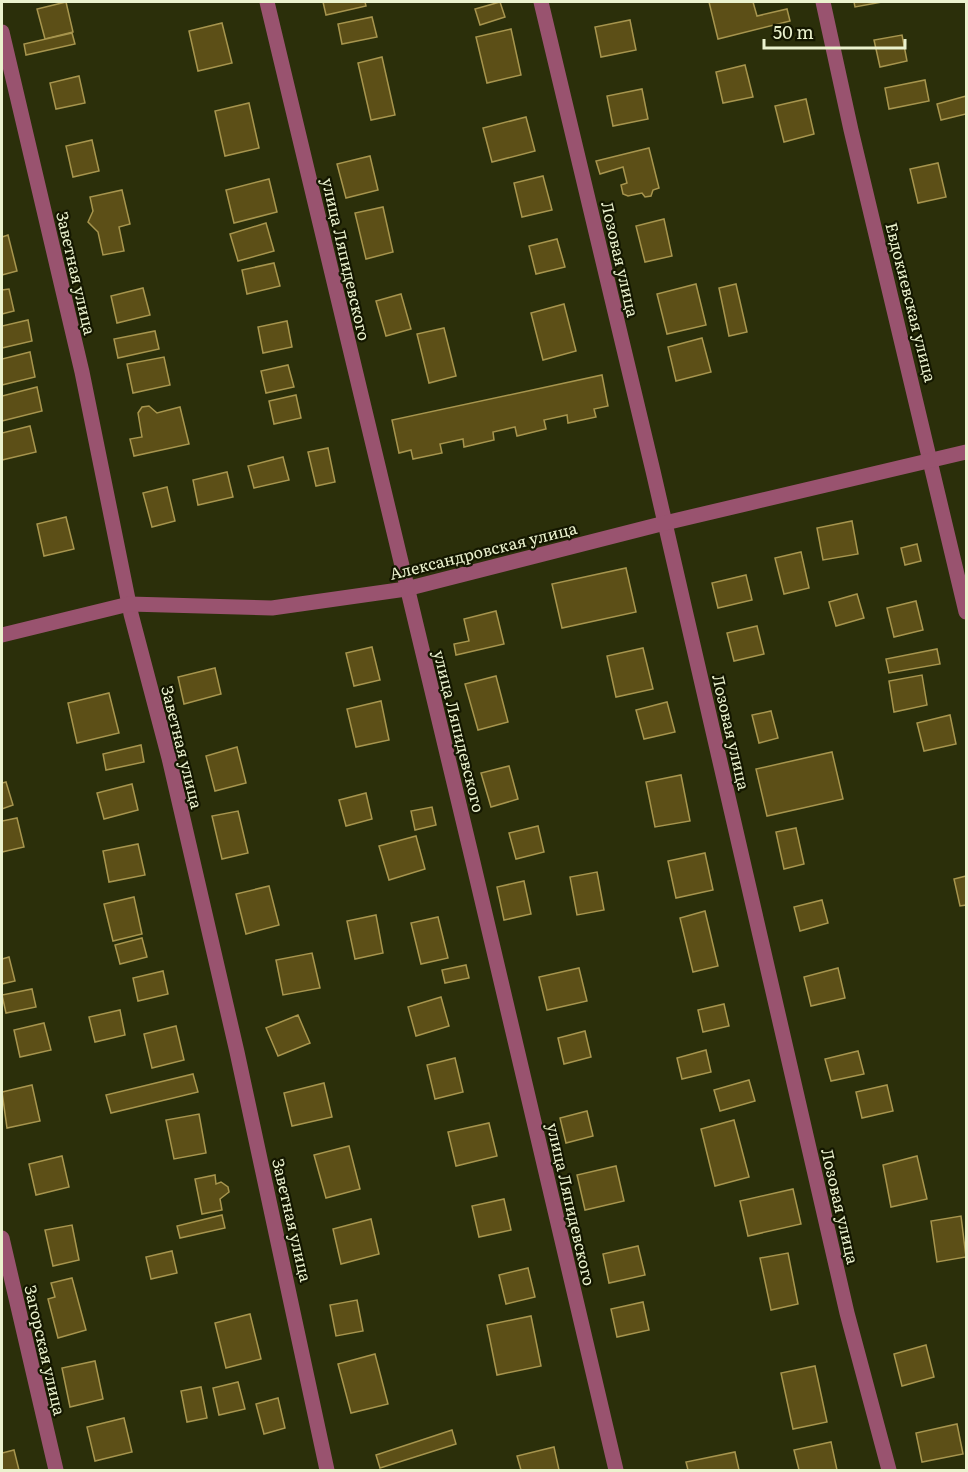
<svg xmlns="http://www.w3.org/2000/svg" width="968" height="1472" font-family="Literata,serif">
<rect width="100%" height="100%" fill="#2b2f0a"/>
<g fill="#5c4f17" stroke="#a7954e" stroke-width="1.5">
<path d="M66,2L73,32L45,39L37,9Z"/>
<path d="M323,2H365L366,6L326,15Z"/>
<path d="M500,2L505,17L480,25L475,9Z"/>
<path d="M709,2H753L757,16L787,9L790,21L718,39Z"/>
<path d="M854,2H882L855,7Z"/>
<path d="M372,17L377,37L342,44L338,24Z"/>
<path d="M630,20L636,50L601,57L595,27Z"/>
<path d="M222,23L232,63L198,71L189,31Z"/>
<path d="M511,29L521,75L487,83L476,37Z"/>
<path d="M72,33L75,44L26,55L24,44Z"/>
<path d="M902,35L907,61L880,67L874,40Z"/>
<path d="M382,57L395,115L371,120L358,63Z"/>
<path d="M745,65L753,97L723,103L716,72Z"/>
<path d="M79,76L85,103L56,109L50,83Z"/>
<path d="M925,80L929,101L889,109L885,88Z"/>
<path d="M642,89L648,119L613,126L607,96Z"/>
<path d="M966,96V114L941,120L937,104Z"/>
<path d="M806,99L814,134L784,142L775,106Z"/>
<path d="M249,103L259,148L225,156L215,111Z"/>
<path d="M526,117L535,151L492,162L483,128Z"/>
<path d="M92,140L99,171L73,177L66,146Z"/>
<path d="M649,148L659,188L653,190L651,196L645,197L642,193L628,196L623,194L621,185L627,183L623,167L600,174L596,161Z"/>
<path d="M370,156L378,190L346,198L337,164Z"/>
<path d="M938,163L946,197L918,203L910,169Z"/>
<path d="M543,176L552,210L522,217L514,183Z"/>
<path d="M269,179L277,212L234,223L226,190Z"/>
<path d="M122,190L130,224L119,227L124,251L103,255L98,232L88,222L93,211L90,197Z"/>
<path d="M383,207L393,252L366,259L355,213Z"/>
<path d="M664,219L672,256L645,262L636,226Z"/>
<path d="M266,223L274,251L238,261L230,234Z"/>
<path d="M8,235L17,271L2,275V237Z"/>
<path d="M557,239L565,267L536,274L529,246Z"/>
<path d="M274,263L280,286L247,294L242,270Z"/>
<path d="M696,284L706,325L667,334L657,294Z"/>
<path d="M736,284L747,332L729,336L719,288Z"/>
<path d="M143,288L150,315L117,323L111,296Z"/>
<path d="M9,289L14,311L2,314V290Z"/>
<path d="M401,294L411,329L386,336L376,301Z"/>
<path d="M564,304L576,351L543,360L531,313Z"/>
<path d="M28,320L32,341L2,348V326Z"/>
<path d="M287,321L292,347L263,353L258,327Z"/>
<path d="M444,328L456,376L429,383L417,334Z"/>
<path d="M155,331L159,349L118,358L114,339Z"/>
<path d="M702,338L711,372L676,381L668,347Z"/>
<path d="M30,352L35,377L2,385V359Z"/>
<path d="M164,357L170,385L133,393L127,364Z"/>
<path d="M288,365L294,387L266,393L261,371Z"/>
<path d="M602,375L608,406L594,409L596,417L568,423L567,415L544,420L546,429L517,436L515,427L493,432L494,440L464,447L463,439L440,444L442,453L413,459L411,450L399,453L392,420Z"/>
<path d="M37,387L42,411L2,421V396Z"/>
<path d="M296,395L301,418L274,424L269,401Z"/>
<path d="M149,406L157,413L180,407L189,444L134,456L130,439L142,437L138,413L142,407Z"/>
<path d="M30,426L36,452L2,460V433Z"/>
<path d="M328,448L335,482L316,486L308,452Z"/>
<path d="M283,457L289,480L254,488L248,466Z"/>
<path d="M227,472L233,497L198,505L193,480Z"/>
<path d="M167,487L175,521L152,527L143,493Z"/>
<path d="M66,517L74,549L44,556L37,524Z"/>
<path d="M852,521L858,554L823,560L817,528Z"/>
<path d="M917,544L921,561L905,565L901,548Z"/>
<path d="M801,552L809,588L784,594L775,558Z"/>
<path d="M626,568L636,612L562,628L552,584Z"/>
<path d="M746,575L752,600L718,608L712,583Z"/>
<path d="M857,594L864,618L836,626L829,602Z"/>
<path d="M916,601L923,630L894,637L887,608Z"/>
<path d="M496,611L504,644L456,655L454,644L469,641L464,619Z"/>
<path d="M757,626L764,654L734,661L727,633Z"/>
<path d="M372,647L380,680L354,686L346,653Z"/>
<path d="M643,648L653,689L616,697L607,656Z"/>
<path d="M937,649L940,664L889,673L886,659Z"/>
<path d="M215,668L221,694L184,704L178,677Z"/>
<path d="M922,675L927,705L894,712L889,681Z"/>
<path d="M496,676L508,722L478,730L465,684Z"/>
<path d="M109,693L119,733L77,743L68,703Z"/>
<path d="M381,701L389,740L356,747L347,709Z"/>
<path d="M667,702L675,732L644,739L636,710Z"/>
<path d="M771,711L778,738L759,743L752,715Z"/>
<path d="M950,715L956,744L924,751L917,723Z"/>
<path d="M141,745L144,762L106,770L103,754Z"/>
<path d="M237,747L246,783L215,791L206,756Z"/>
<path d="M832,752L843,799L767,816L756,769Z"/>
<path d="M509,766L518,799L491,807L481,773Z"/>
<path d="M681,775L690,821L655,827L646,782Z"/>
<path d="M6,782L13,805L2,809V783Z"/>
<path d="M132,784L138,810L104,819L97,793Z"/>
<path d="M366,793L372,819L346,826L339,800Z"/>
<path d="M432,807L436,825L415,830L411,811Z"/>
<path d="M238,811L248,853L222,859L212,816Z"/>
<path d="M17,818L24,847L2,852V821Z"/>
<path d="M538,826L544,852L516,859L509,833Z"/>
<path d="M796,828L804,864L784,869L776,832Z"/>
<path d="M416,836L425,869L389,880L379,846Z"/>
<path d="M138,844L145,875L109,882L103,851Z"/>
<path d="M705,853L713,890L676,898L668,861Z"/>
<path d="M597,872L604,910L577,915L570,877Z"/>
<path d="M966,876V905L960,906L954,879Z"/>
<path d="M524,881L531,914L504,920L497,887Z"/>
<path d="M269,886L279,925L246,934L236,894Z"/>
<path d="M134,897L142,934L113,941L104,904Z"/>
<path d="M822,900L828,923L800,931L794,907Z"/>
<path d="M705,911L718,966L693,972L680,918Z"/>
<path d="M376,915L383,953L355,959L347,921Z"/>
<path d="M438,917L448,958L421,964L411,923Z"/>
<path d="M142,938L147,957L120,964L115,945Z"/>
<path d="M312,953L320,988L283,995L276,960Z"/>
<path d="M9,957L15,981L2,984V959Z"/>
<path d="M466,965L469,978L445,983L442,970Z"/>
<path d="M579,968L587,1001L547,1010L539,977Z"/>
<path d="M838,968L845,998L811,1006L804,977Z"/>
<path d="M163,971L168,994L138,1001L133,978Z"/>
<path d="M32,989L36,1007L6,1013L2,995Z"/>
<path d="M441,997L449,1026L416,1036L408,1007Z"/>
<path d="M724,1004L729,1026L703,1032L698,1010Z"/>
<path d="M120,1010L125,1035L95,1042L89,1017Z"/>
<path d="M298,1015L310,1043L278,1056L266,1028Z"/>
<path d="M44,1023L51,1050L20,1057L14,1030Z"/>
<path d="M176,1026L184,1060L152,1068L144,1034Z"/>
<path d="M585,1031L591,1057L564,1064L558,1038Z"/>
<path d="M706,1050L711,1072L682,1079L677,1058Z"/>
<path d="M858,1051L864,1074L831,1081L825,1059Z"/>
<path d="M455,1058L463,1092L435,1099L427,1065Z"/>
<path d="M193,1074L198,1092L111,1113L106,1095Z"/>
<path d="M749,1080L755,1101L720,1111L714,1090Z"/>
<path d="M324,1083L332,1117L292,1126L284,1093Z"/>
<path d="M32,1085L40,1121L7,1128L2,1092Z"/>
<path d="M887,1085L893,1111L862,1118L856,1092Z"/>
<path d="M587,1111L593,1136L566,1143L560,1118Z"/>
<path d="M199,1114L206,1153L174,1159L166,1120Z"/>
<path d="M734,1120L749,1177L715,1186L701,1129Z"/>
<path d="M489,1123L497,1156L456,1166L448,1132Z"/>
<path d="M349,1146L360,1189L326,1198L314,1155Z"/>
<path d="M62,1156L69,1187L36,1195L29,1164Z"/>
<path d="M917,1156L927,1199L891,1207L883,1165Z"/>
<path d="M616,1166L624,1201L585,1210L577,1175Z"/>
<path d="M215,1175L216,1184L221,1182L228,1187L229,1192L220,1199L222,1210L202,1214L195,1179Z"/>
<path d="M793,1189L801,1224L748,1236L740,1201Z"/>
<path d="M504,1199L511,1230L479,1237L472,1206Z"/>
<path d="M222,1215L225,1228L180,1238L177,1226Z"/>
<path d="M961,1216L966,1257L937,1262L931,1221Z"/>
<path d="M371,1219L379,1254L341,1264L333,1229Z"/>
<path d="M72,1225L79,1260L53,1266L45,1230Z"/>
<path d="M638,1246L645,1275L609,1283L603,1254Z"/>
<path d="M172,1251L177,1273L151,1279L146,1257Z"/>
<path d="M788,1253L798,1304L771,1310L760,1258Z"/>
<path d="M528,1268L535,1297L506,1304L499,1275Z"/>
<path d="M72,1278L86,1330L58,1338L48,1299L55,1297L51,1283Z"/>
<path d="M357,1300L363,1331L336,1336L330,1305Z"/>
<path d="M643,1302L649,1330L617,1337L611,1309Z"/>
<path d="M250,1314L261,1359L226,1368L215,1323Z"/>
<path d="M531,1316L541,1366L497,1375L487,1325Z"/>
<path d="M926,1345L934,1377L902,1386L894,1354Z"/>
<path d="M375,1354L388,1404L351,1413L338,1364Z"/>
<path d="M95,1361L103,1399L70,1407L62,1368Z"/>
<path d="M815,1366L827,1422L793,1429L781,1373Z"/>
<path d="M238,1382L245,1409L219,1415L213,1388Z"/>
<path d="M201,1387L207,1418L187,1422L181,1391Z"/>
<path d="M278,1398L285,1428L264,1434L256,1404Z"/>
<path d="M124,1418L132,1452L95,1461L87,1427Z"/>
<path d="M957,1424L963,1454L922,1462L916,1433Z"/>
<path d="M452,1430L456,1444L380,1468L376,1455Z"/>
<path d="M831,1442L837,1470H799L794,1450Z"/>
<path d="M554,1447L559,1470H521L517,1456Z"/>
<path d="M14,1450L19,1470H2V1453Z"/>
<path d="M735,1452L739,1470H688L686,1462Z"/>
</g>
<g fill="none" stroke-linecap="round" stroke-linejoin="round">
<g stroke="#99536f" stroke-width="15">
<path d="M267,2L472,858L616,1470"/>
<path d="M541,2L653,471L847,1313L889,1470"/>
<path d="M823,2L851,130L966,612"/>
<path d="M2,32L82,372L131,614L169,758L237,1052L327,1470"/>
<path d="M2,635L129,604L272,608L406,589L665,523L966,452"/>
<path d="M2,1238L56,1470"/>
</g>
</g>
<g text-anchor="middle" dominant-baseline="central" stroke-width="4.5" stroke-linejoin="round" paint-order="stroke">
<g font-size="16" fill="#ebf2ce" stroke="#141700">
<text transform="translate(347 259) rotate(77)">улица Ляпидевского</text>
<text transform="translate(621 259) rotate(77)">Лозовая улица</text>
<text transform="translate(77 273) rotate(77)">Заветная улица</text>
<text transform="translate(912 302) rotate(76)">Евдокиевская улица</text>
<text transform="translate(483 550) rotate(-14)">Александровская улица</text>
<text transform="translate(460 731) rotate(76)">улица Ляпидевского</text>
<text transform="translate(732 732) rotate(77)">Лозовая улица</text>
<text transform="translate(183 747) rotate(76)">Заветная улица</text>
<text transform="translate(572 1204) rotate(77)">улица Ляпидевского</text>
<text transform="translate(841 1206) rotate(77)">Лозовая улица</text>
<text transform="translate(293 1220) rotate(77)">Заветная улица</text>
<text transform="translate(46 1350) rotate(77)">Загорская улица</text>
</g>
</g>
<rect width="968" height="1472" fill="none" stroke="#ebf2ce" stroke-width="6"/>
<path d="M764 39v9h141v-9" fill="none" stroke="#ebf2ce" stroke-width="3"/>
<text x="773" y="39" font-size="18" fill="#ebf2ce" stroke="#141700" stroke-width="4.5" paint-order="stroke">50 m</text>
</svg>
